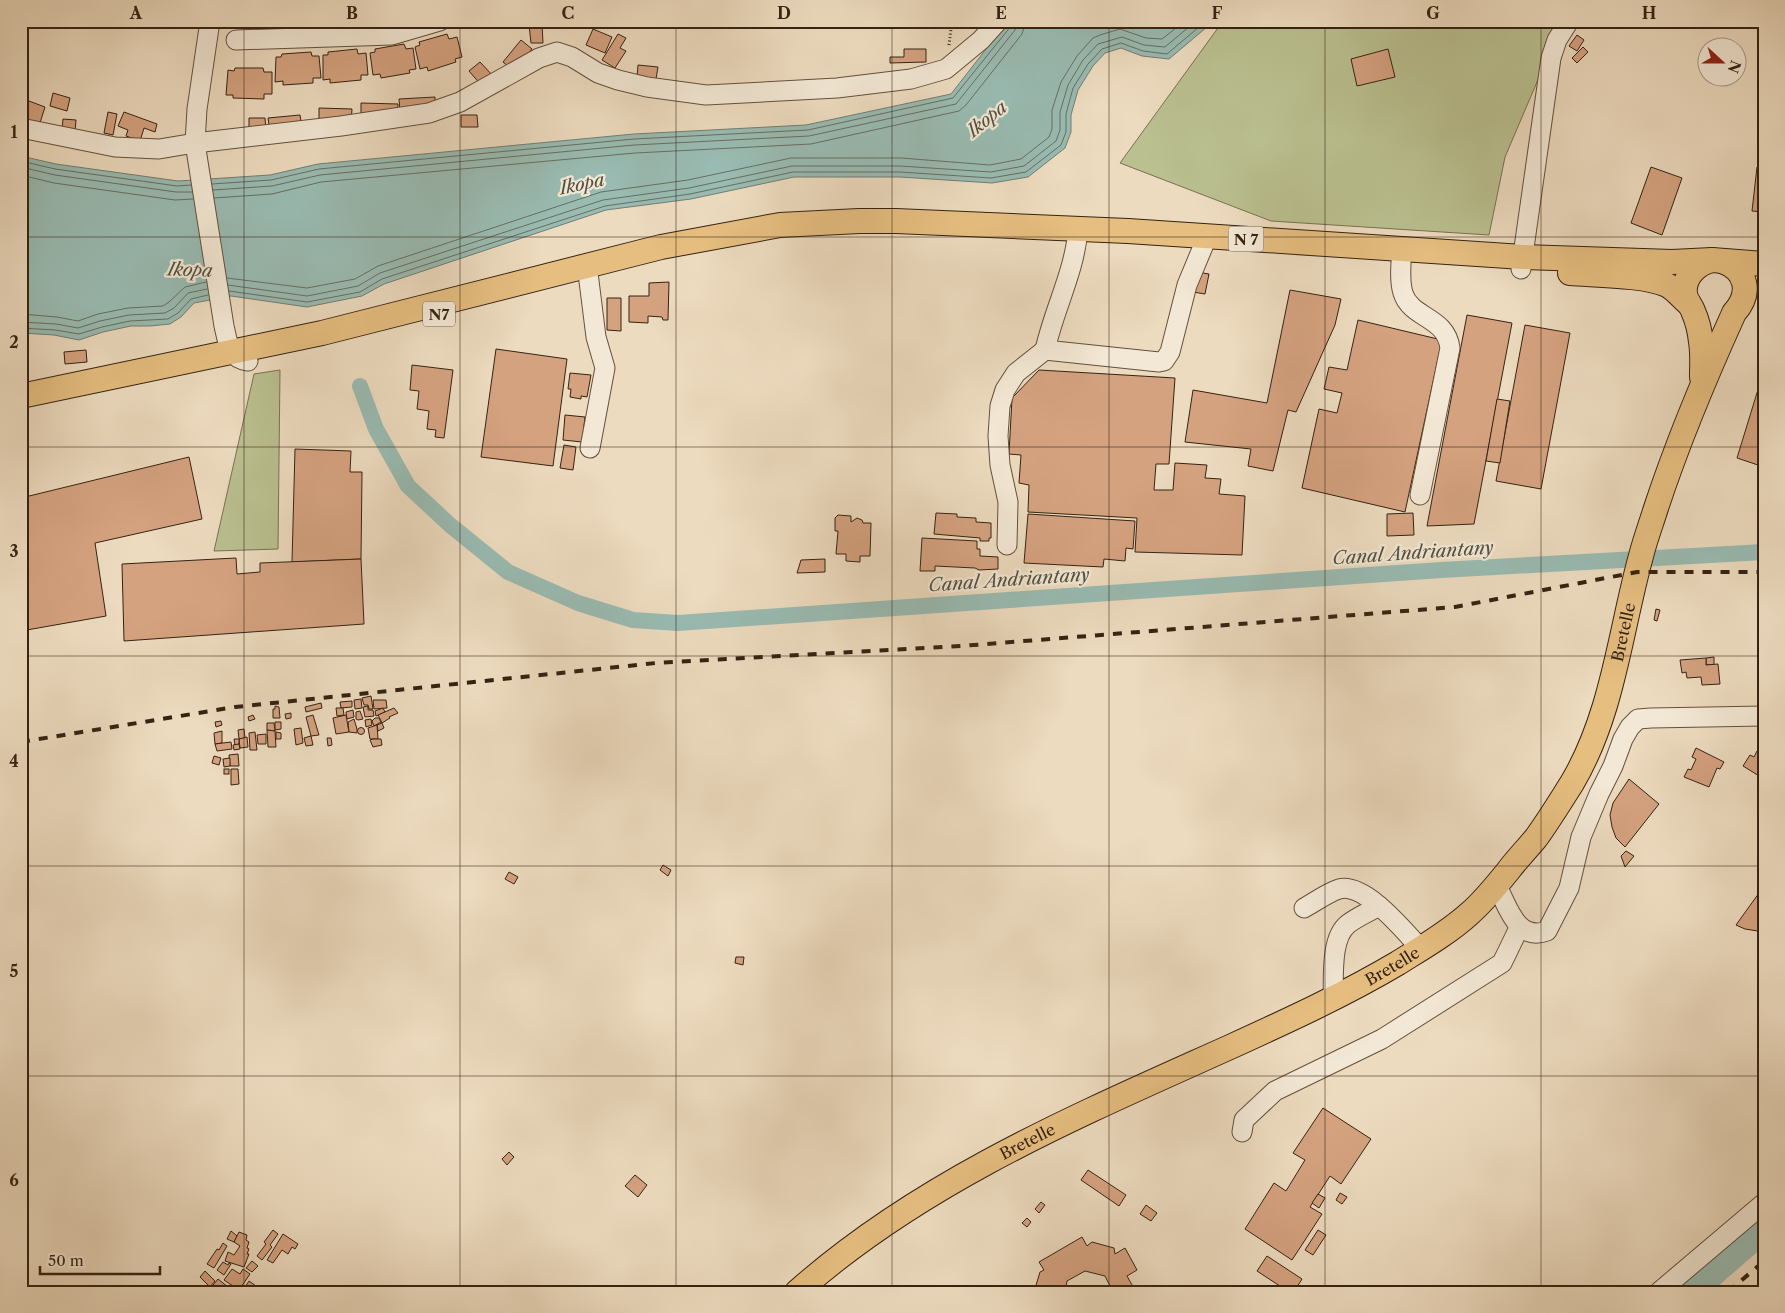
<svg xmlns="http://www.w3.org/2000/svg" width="1785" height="1313" font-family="'Libre Caslon Text',serif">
<rect width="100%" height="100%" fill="#eddbbf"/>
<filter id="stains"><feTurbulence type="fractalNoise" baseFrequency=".004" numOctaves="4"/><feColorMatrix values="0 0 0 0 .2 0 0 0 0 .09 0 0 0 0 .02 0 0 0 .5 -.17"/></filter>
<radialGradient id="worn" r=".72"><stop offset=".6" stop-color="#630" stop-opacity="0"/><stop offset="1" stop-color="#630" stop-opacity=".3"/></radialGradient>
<g fill="#bac090" stroke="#787151">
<path d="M1223,21H1563L1505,157L1489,235L1271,221L1120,163Z"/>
<path d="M280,370L278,549L214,551L254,374Z"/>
</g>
<path fill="#99bbb2" stroke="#717e72" d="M1008,21H1214L1169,59L1142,56L1121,48L1105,53L1093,66L1078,90L1071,115V132L1065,148L1028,177L992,183L900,177H794L691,199L606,210L384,284L362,296L307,307L231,296L194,303L181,317L170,324L150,326H131L103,332L79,340L54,335L21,333V156L56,164L178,181L270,175L318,164L634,134L806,125L951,94Z"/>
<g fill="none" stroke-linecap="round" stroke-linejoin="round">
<g stroke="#676e62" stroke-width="1">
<path d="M21,161L55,169L177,186L191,185"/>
<path d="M21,167L55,175L176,192H192"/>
<path d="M21,175L54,183L175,200L193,199"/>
<path d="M212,184L271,180L319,169L634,139L808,130L953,98L1011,26L1012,21"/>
<path d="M213,190L272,186L320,175L634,145L809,136L956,104L1015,30L1018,21"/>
<path d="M214,198L272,194L321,182L635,153L811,144L959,111L966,105L1022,34L1026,21"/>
<path d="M227,278L307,288L355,279L378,266L601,192L688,180L791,158H901L990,165L1021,159L1049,137L1052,129V110L1061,82L1077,56L1093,38L1100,35L1120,29L1146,38L1162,39L1185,21"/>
<path d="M228,285L307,296L358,286L380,273L603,200L689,188L792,166H900L991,172L1024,166L1056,141L1060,130V112L1068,85L1083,60L1098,44L1122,37L1144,45L1165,47L1196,21"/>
<path d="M229,291L307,302L360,292L382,279L605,206L690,194L793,172H900L991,178L1026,172L1061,145L1066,132V114L1073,88L1088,64L1102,49L1121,43L1143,51L1167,54L1206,21"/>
<path d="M21,314L57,317L78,321L98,314L128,308L163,306L169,302L185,287L206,282"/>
<path d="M21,322L56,324L78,328L100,321L129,315L165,313L174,308L188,293L207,289"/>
<path d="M21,328L55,330L79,334L102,327L130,321L168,319L178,313L191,299L208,295"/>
</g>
<path stroke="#99bbb2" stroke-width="16" d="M360,386L376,429L408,486L450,525L508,572L578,603L633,620L678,623L1441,570L1764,552"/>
<path stroke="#99bbb2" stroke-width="29" d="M1689,1292L1764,1227"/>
</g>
<g fill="#d5a280" stroke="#352212">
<path d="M542,24L543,43H531L529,25Z"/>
<path d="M593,29L612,37L605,53L586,45Z"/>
<path d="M447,34L449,39L457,37L462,57L455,59L456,62L428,71L427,67L420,69L415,47L420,45L419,42Z"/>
<path d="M618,34L626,38L620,48L626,51L615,68L602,60Z"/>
<path d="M1577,35L1584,40L1577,51L1569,46Z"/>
<path d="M521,40L532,49L514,71L503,62Z"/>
<path d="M404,44L406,49L413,48L416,69L409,70L410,73L381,78L380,74L373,75L370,53L375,52V49Z"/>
<path d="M1583,47L1588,52L1577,63L1572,58Z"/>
<path d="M357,49L358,54L366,53L368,75H361V80L330,83V79L323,80V55H328V52Z"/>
<path d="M904,49H926V62L890,63V57H904Z"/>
<path d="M1388,49L1395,77L1357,86L1351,59Z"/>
<path d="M311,52L312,56H319L321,78H313V83L283,85V81L275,82L276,57H281L282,54Z"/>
<path d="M480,62L493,76L482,86L469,71Z"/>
<path d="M638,65L658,67L656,79L637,77Z"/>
<path d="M235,68H263L264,72H272V94H264V99L233,98V95H226L228,70L234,71Z"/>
<path d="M53,93L70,98L67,111L50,106Z"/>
<path d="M435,97V110L400,112L399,99Z"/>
<path d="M21,98L45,107L39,126L21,119Z"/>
<path d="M361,103L398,104L397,116H361Z"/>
<path d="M319,108L352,109L351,123L319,122Z"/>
<path d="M108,112L117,114L113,135L104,133Z"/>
<path d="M124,112L157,124L155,132L144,128L140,141L126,136L128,130L118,126Z"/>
<path d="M300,115L302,128L270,132L268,118Z"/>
<path d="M461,115H477L478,127H461Z"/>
<path d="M249,118H265L266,131L249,132Z"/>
<path d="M63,119L76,120L75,132L62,130Z"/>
<path d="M1651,167L1682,178L1662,235L1631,223Z"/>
<path d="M1757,167H1764V212L1752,211Z"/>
<path d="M1197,272L1209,274L1205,294L1193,292Z"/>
<path d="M669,282L668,320H663L662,317L648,316V323L629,322V296H649V283Z"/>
<path d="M1290,290L1341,299L1335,325L1296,412L1288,410L1273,471L1248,466L1251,449L1185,442L1193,390L1267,403Z"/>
<path d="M607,298H621V331L607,330Z"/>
<path d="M1467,315L1512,323L1474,524L1427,526Z"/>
<path d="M1358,320L1442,340L1405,512L1302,488L1319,409L1337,413L1342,393L1324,389L1329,367L1347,370Z"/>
<path d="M1525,325L1570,333L1541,489L1496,481Z"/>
<path d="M496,349L567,359L553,466L481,457Z"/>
<path d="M86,350L87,362L65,364L64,352Z"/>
<path d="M412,365L453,370L444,438L435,437L436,430L427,429L429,411L417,409L419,391L410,390Z"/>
<path d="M1039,370L1175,378L1169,464H1156L1154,490H1173L1175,463L1207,465L1205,478L1221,479L1219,494L1245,496L1242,555L1135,552L1137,518L1028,512L1029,485L1019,483L1021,455L1009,454L1012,398Z"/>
<path d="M1764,370V467L1737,458Z"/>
<path d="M570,373L591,375L587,397L581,396V399L570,397L571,389H568Z"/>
<path d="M1497,399L1510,401L1500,463L1486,461Z"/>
<path d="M565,415L585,417L582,442L563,440Z"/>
<path d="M564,445L576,447L573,470L560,468Z"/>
<path d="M295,449L351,451L350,472H362L361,559L292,562Z"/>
<path d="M189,457L202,519L95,543L106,616L21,631V498Z"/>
<path d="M936,513L957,514V517L976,518V522L991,523V538H989V541H980V538L934,534Z"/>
<path d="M1413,513L1414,535L1387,536V514Z"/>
<path d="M1028,514L1135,521L1133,549L1126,548L1125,561L1104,559L1103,567L1024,563Z"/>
<path d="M838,515L851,516V522L857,518L862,520L863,523H871L870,556H860V562L846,561V554H836L838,531H835V518Z"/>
<path d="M922,538L977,541V549H980V556L998,557V569L979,570L975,568L935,566V571H920Z"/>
<path d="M236,558L237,574L260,572V563L361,559L364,624L124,641L122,564Z"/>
<path d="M825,559V572L797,573L801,560Z"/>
<path d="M1656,609L1660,610L1657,621L1654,620Z"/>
<path d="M1760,656H1764V683L1759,684L1758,662H1760Z"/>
<path d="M1714,657V665H1706V658Z"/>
<path d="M1706,658V665L1718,664L1720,684L1702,685L1701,677L1687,678L1686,672L1682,673L1680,660Z"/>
<path d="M371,696L373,709H369L368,705H364L362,698Z"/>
<path d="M361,699L362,708L355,709L354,700Z"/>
<path d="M373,700H386L387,708L374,709Z"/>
<path d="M352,701V707L341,708L340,702Z"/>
<path d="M321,703L322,708L306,712L305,707Z"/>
<path d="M275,706L279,707L280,718H273V709H275Z"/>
<path d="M368,706V710H373L374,716L365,717L363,707Z"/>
<path d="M336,708H343L344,715L337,716Z"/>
<path d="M383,708L385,712L376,716L375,711Z"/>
<path d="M394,708L398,713L389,717L390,718L382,723L378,715Z"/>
<path d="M353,710L354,717L347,719L346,712Z"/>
<path d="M360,711L363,719L358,720L356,719V712Z"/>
<path d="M291,713V718L286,719L285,714Z"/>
<path d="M253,715L255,719L249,721L248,717Z"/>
<path d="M313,715L319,735L311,736L306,717Z"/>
<path d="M346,715L349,732L336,734L333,718Z"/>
<path d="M375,718H379L381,722L374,726L372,721Z"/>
<path d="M354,719L357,729V733L349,732L348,722Z"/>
<path d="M371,719L372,725L366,727L365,720Z"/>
<path d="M221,721L222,725L216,727L215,722Z"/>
<path d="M275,722H281V729L275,730Z"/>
<path d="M267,723H274L275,731L267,730Z"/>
<path d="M382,723L384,728L378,731L377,725Z"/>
<path d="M377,725L378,739H370L368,728Z"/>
<circle cx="361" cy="731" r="3.5"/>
<path d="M301,728L303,743L296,745L294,729Z"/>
<path d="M244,729L245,738L239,739L238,730Z"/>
<path d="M267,730L275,731L276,747H268Z"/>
<path d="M222,731V743L215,744L214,733Z"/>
<path d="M255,732L257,750H250L249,733Z"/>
<path d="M276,732L281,733V739H276Z"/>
<path d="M266,734V744H258L257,735Z"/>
<path d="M311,736L313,745L306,746L304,738Z"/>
<path d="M247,737L248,747L240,748L239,739Z"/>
<path d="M327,738H331L332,745L328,746Z"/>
<path d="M234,739H239V744L235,745Z"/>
<path d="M373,739H381L382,745L373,747L370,740Z"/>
<path d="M231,742L232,749L217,751L215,744Z"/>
<path d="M239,744L240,749L234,750L233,745Z"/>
<path d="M1696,748L1724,762L1720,769L1717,768L1709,787L1684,777L1688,769L1691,770L1696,759L1692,757Z"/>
<path d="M1757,751L1764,756V779L1743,766L1750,755L1754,757Z"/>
<path d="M238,754L239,766H230L229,755Z"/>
<path d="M214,756L221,758L219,765L212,763Z"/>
<path d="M230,758V766L224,767L223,759Z"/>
<rect x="224" y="769" width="5" height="5"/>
<path d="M231,769H238L239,784L231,785Z"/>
<path d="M1629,779L1659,804L1625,847L1616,838L1612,827L1610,815L1613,803Z"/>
<path d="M1626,851L1634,856L1625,867L1621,856Z"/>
<path d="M663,865L671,870L668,876L660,870Z"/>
<path d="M509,872L518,877L514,884L505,879Z"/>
<path d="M1759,893L1764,896V932L1745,929L1736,925Z"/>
<path d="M736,957H744L743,965L735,963Z"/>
<path d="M1323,1108L1371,1139L1341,1184L1330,1176L1310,1207L1322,1214L1292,1260L1245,1229L1274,1183L1286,1191L1305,1160L1293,1153Z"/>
<path d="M509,1152L514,1157L507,1165L502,1159Z"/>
<path d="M1088,1170L1126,1195L1119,1206L1081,1180Z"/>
<path d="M635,1175L647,1185L638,1197L625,1186Z"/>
<path d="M1340,1193L1347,1197L1342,1204L1336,1200Z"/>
<path d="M1318,1194L1325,1198L1319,1208L1312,1203Z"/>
<path d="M1041,1202L1045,1205L1039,1213L1035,1209Z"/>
<path d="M1146,1205L1157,1213L1151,1221L1140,1214Z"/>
<path d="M1027,1218L1031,1222L1027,1227L1022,1223Z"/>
<path d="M273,1230L278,1234L270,1245L272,1247L262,1260L257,1256L266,1244L264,1242Z"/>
<path d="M1318,1230L1326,1235L1313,1255L1305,1250Z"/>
<path d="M231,1231L237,1236L234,1242L227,1239Z"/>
<path d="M239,1232L247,1235L246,1240L249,1242L247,1248L249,1249L247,1254H249L244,1267L225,1261L228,1252L234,1255L240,1246L234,1242Z"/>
<path d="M283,1234L298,1244L295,1249L292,1247L288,1254L282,1250L273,1263L267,1260Z"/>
<path d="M1082,1237L1087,1246L1092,1242L1114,1248L1115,1254L1125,1248L1137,1270L1127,1276L1136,1292H1113L1105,1276L1085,1271L1067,1281L1065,1292H1034L1040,1272L1044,1270L1039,1262Z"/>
<path d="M223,1243L227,1246L214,1268L207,1264L217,1249L219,1250Z"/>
<path d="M1267,1256L1302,1279L1294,1292H1289L1257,1271Z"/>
<path d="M252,1261L258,1266L252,1272L246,1268Z"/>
<path d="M223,1262L228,1265L229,1263L231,1264L224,1275L217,1270Z"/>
<path d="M232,1269L240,1274L243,1269L250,1274L239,1290L224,1280Z"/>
<path d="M205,1271L215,1281L210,1287L200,1277Z"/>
<path d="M218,1279L228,1287L225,1292H212L209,1290Z"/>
<path d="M249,1281L256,1286L251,1292H242Z"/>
</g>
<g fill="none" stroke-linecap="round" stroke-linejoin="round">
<g stroke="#63503d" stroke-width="21">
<g id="minor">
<path d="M210,21L197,109L195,143L224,326C228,342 228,358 248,361"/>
<path d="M236,40L392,35L440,21"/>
<path d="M21,128L115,147L159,149L195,143L341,126L429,113L460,102L539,58L557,52L572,57L598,73L618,80L647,87L706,95L837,88L911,79L946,69L981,40L998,21"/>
<path d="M1078,229C1075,271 1054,309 1045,350L1159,362L1164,361L1170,352L1187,285L1207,237"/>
<path d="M1402,249C1401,262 1399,280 1403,293C1411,319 1446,316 1450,348L1420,495"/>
<path d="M587,265L596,337L605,368L590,448"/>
<path d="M1521,269L1551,58L1557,40L1569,21"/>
<path d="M1007,545L1008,502L1000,465L998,436L1000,406L1005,390L1016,373L1045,350"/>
<path d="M1497,886C1508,907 1517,942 1547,931L1569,888L1581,837L1599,794L1613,766L1623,739L1630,727L1638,719L1651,718L1764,716"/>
<path d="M1304,908C1315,902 1327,893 1339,889C1365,882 1405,932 1421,949"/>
<path d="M1333,999C1334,978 1330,938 1348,924C1357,917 1369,912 1379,906"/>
<path d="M1242,1132L1244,1120L1275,1091L1382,1039L1502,963L1519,928"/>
<path d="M1659,1292L1764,1203"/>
</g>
</g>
<g stroke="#352212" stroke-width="26">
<g id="major">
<path d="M1570,273C1594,275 1646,275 1667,285C1675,289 1681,297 1688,303"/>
<path d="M1702,377C1702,365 1703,353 1701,342C1700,332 1697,320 1693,311C1691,305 1686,301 1685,294C1683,276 1697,264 1712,260"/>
<path d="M21,396L322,333L661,247L780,225L859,221H896L1128,231L1523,257L1672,262L1712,260L1764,264"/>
<path id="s1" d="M797,1292C922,1181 1079,1115 1230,1047C1287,1021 1344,995 1398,963C1422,948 1448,933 1469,914C1484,901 1496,886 1508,871C1517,859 1527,849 1536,838C1549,820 1560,802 1572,783C1613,714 1620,632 1641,556C1645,540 1651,524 1656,508C1678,441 1705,377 1734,313C1752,293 1747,270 1722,261"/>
</g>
</g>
<path stroke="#352212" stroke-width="3" stroke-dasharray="1 2.5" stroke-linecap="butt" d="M949,45L952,21"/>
<use href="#minor" stroke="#f3e8d5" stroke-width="19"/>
<use href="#major" stroke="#e6be80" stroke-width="24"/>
<g stroke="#352212" stroke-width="4" stroke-dasharray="9 9" stroke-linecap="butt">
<path d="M21,742L235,707L656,663L961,646L1455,607L1637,572H1764"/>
<path d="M1728,1292L1764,1261"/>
</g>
</g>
<path fill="none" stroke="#352212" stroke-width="1" stroke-opacity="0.55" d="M244,21V1292M460,21V1292M676,21V1292M892,21V1292M1109,21V1292M1325,21V1292M1541,21V1292M21,237H1764M21,447H1764M21,656H1764M21,866H1764M21,1076H1764"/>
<g text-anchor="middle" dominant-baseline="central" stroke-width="4.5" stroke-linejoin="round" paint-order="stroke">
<g fill="#f3e8d5" stroke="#6e5d4c" stroke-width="1">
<rect x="1228.5" y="226.5" width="35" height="25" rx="4"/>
<rect x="423" y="301.5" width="32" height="25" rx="4"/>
</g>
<g font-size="15" font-weight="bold" fill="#352212">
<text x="1246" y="239">N 7</text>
<text x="439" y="314">N7</text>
</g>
<g font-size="16" fill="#352212" stroke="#f3e8d5">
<text stroke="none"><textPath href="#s1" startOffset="1101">Bretelle</textPath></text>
<text stroke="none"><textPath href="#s1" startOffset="681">Bretelle</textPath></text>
<text stroke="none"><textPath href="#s1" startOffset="276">Bretelle</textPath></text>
</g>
<g font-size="18" font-style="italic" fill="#535042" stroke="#f3e8d5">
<text transform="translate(987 119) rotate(-39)">Ikopa</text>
<text transform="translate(582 184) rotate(-12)">Ikopa</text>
<text transform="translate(190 270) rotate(2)">Ikopa</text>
<text transform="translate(1413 553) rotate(-4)">Canal Andriantany</text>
<text transform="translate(1009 580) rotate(-4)">Canal Andriantany</text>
</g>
</g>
<rect width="1785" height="1313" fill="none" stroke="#eddbbf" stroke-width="55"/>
<g transform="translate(1722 62) rotate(111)"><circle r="24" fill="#f3e8d5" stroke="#a79987"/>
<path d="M0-4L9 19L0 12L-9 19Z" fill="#8f2418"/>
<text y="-8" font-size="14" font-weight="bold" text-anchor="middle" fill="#352212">N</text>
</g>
<path d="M40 1266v8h120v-8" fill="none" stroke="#352212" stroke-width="2.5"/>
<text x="48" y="1266" font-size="15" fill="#352212" stroke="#f3e8d5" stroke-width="4" paint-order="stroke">50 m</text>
<rect x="28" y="28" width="1730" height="1258" fill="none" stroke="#352212" stroke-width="2"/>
<g font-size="16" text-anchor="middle" font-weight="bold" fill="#352212">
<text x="136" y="19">A</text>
<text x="352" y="19">B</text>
<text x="568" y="19">C</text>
<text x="784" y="19">D</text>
<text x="1001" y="19">E</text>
<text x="1217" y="19">F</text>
<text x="1433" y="19">G</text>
<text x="1649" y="19">H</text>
<text x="14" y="138">1</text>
<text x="14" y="348">2</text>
<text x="14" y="557">3</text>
<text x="14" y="767">4</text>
<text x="14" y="977">5</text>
<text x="14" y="1186">6</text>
</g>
<rect width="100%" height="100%" filter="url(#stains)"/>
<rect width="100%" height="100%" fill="url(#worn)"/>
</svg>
